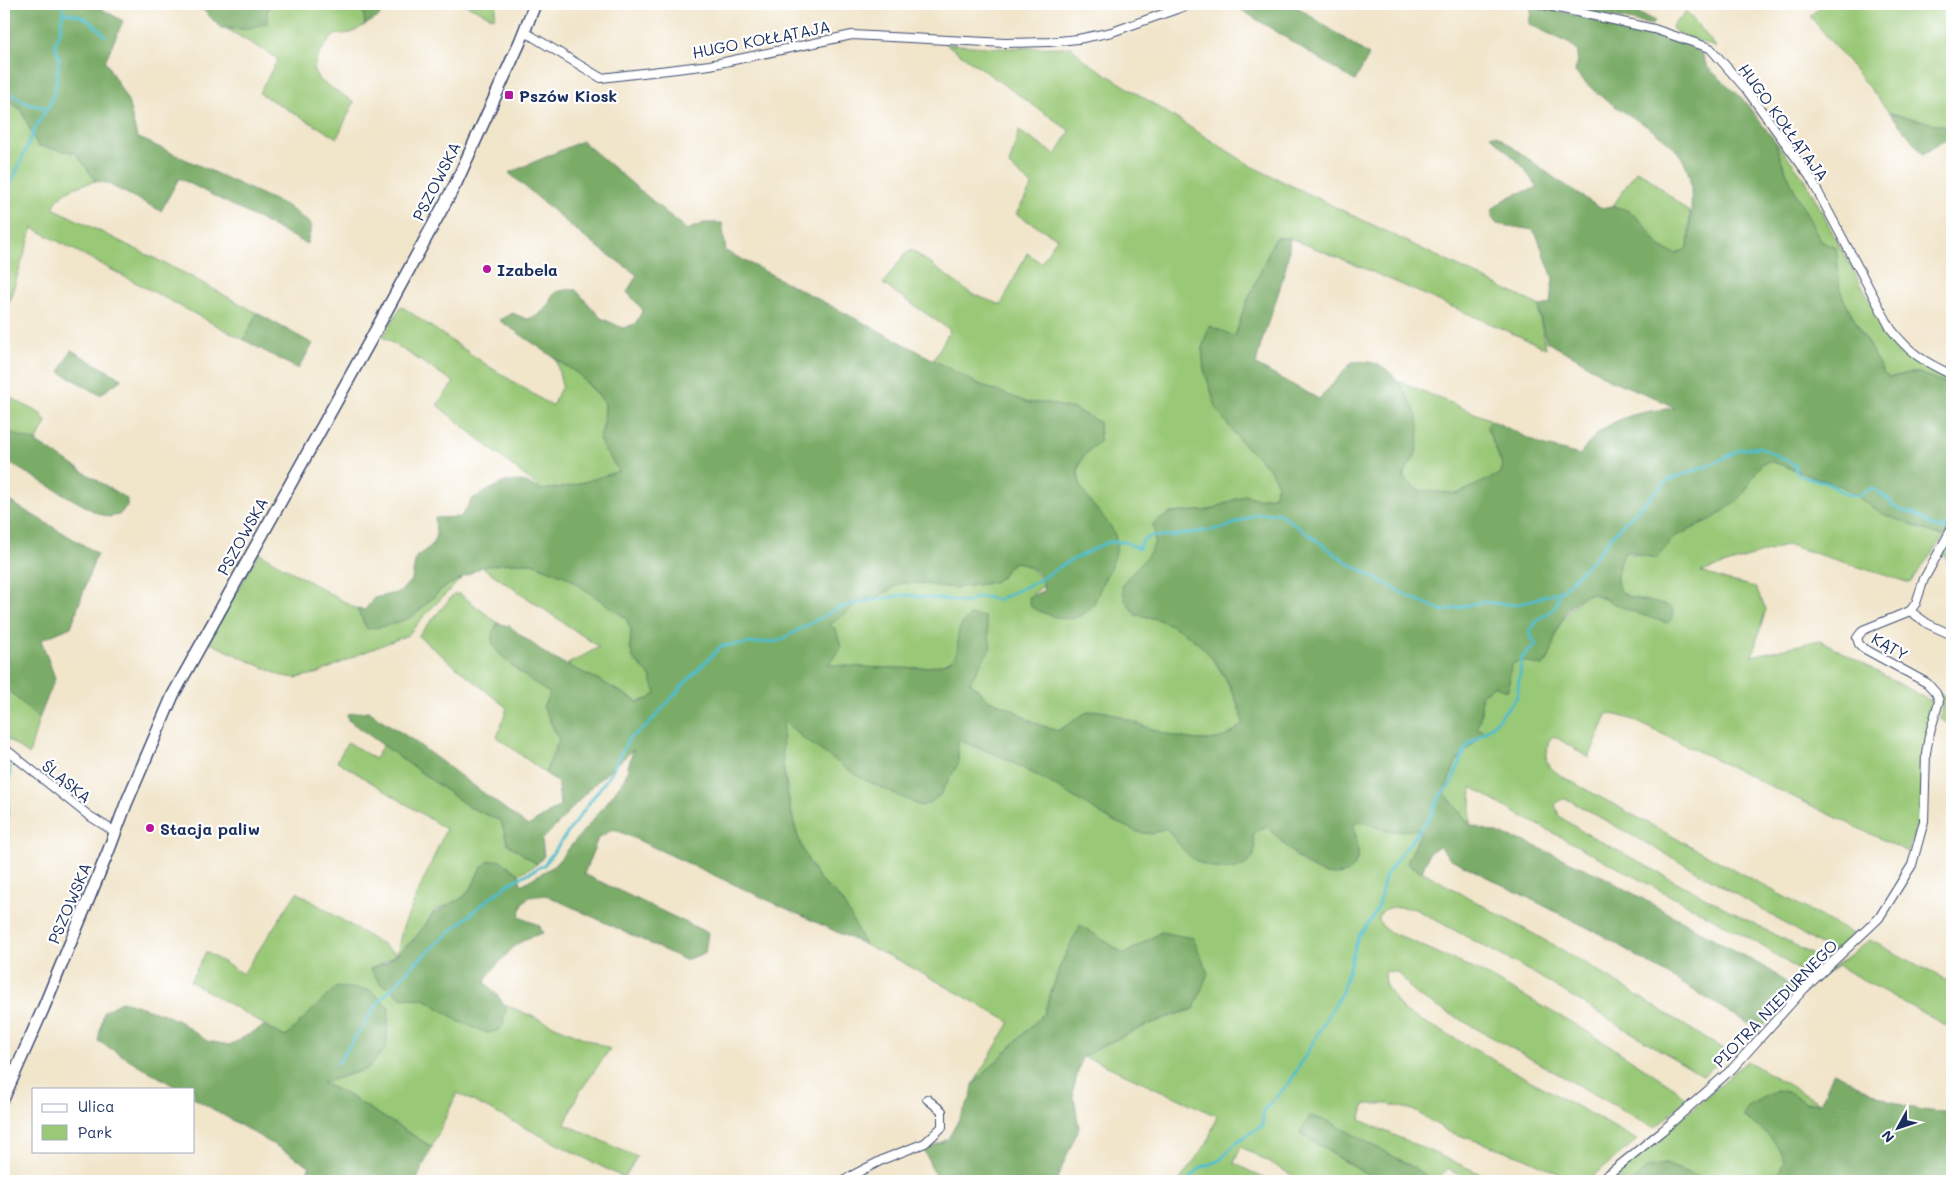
<svg xmlns="http://www.w3.org/2000/svg" width="1956" height="1185" font-family="Mali,sans-serif">
<rect width="100%" height="100%" fill="#fff"/>
<filter id="ink" filterUnits="userSpaceOnUse"><feTurbulence type="fractalNoise" baseFrequency=".02" numOctaves="2"/><feDisplacementMap in="SourceGraphic" scale="10" xChannelSelector="R" yChannelSelector="G"/><feConvolveMatrix kernelMatrix="1 2 1 2 8 2 1 2 1" color-interpolation-filters="sRGB"/></filter>
<filter id="wash" filterUnits="userSpaceOnUse"><feTurbulence type="fractalNoise" baseFrequency=".0096" numOctaves="4" result="noise"/><feDisplacementMap in="SourceGraphic" scale="20" xChannelSelector="R" yChannelSelector="G"/><feGaussianBlur stdDeviation="1.12" result="paint"/><feColorMatrix in="noise" values="0 0 0 0 0 0 0 0 0 0 0 0 0 0 0 0 0 1.4 0 .05"/><feComposite in="paint" operator="in"/></filter>
<g filter="url(#wash)">
<rect width="100%" height="100%" fill="#f1e5ca"/>
<g fill="#99c876" stroke="#5a7c6a">
<path d="M271,4H360L364,8L365,25L351,33L334,35L320,52L313,69L319,80L354,102L337,138L259,93L278,59L227,29H246L267,11Z"/>
<path d="M464,4H497L494,18Z"/>
<path d="M1823,4H1952V128L1890,113L1810,16Z"/>
<path d="M1686,11L1717,48L1680,34L1673,30L1672,26Z"/>
<path d="M946,44L1001,48L1072,47L1084,60L1253,167L1540,306L1539,314L1546,348L1368,270L1290,238H1276L1244,309L1235,337L1209,327L1202,349L1204,369L1217,410L1241,442L1269,468L1277,482L1275,495L1258,499L1245,495L1210,510L1170,513L1153,524C1154,529 1155,535 1155,540C1154,556 1130,571 1122,586L1136,615C1153,617 1169,622 1183,631C1211,647 1236,692 1243,722C1219,756 1165,734 1134,722C1120,717 1108,710 1094,711C1080,712 1070,726 1057,731L1032,722L1011,709L987,699L970,681L991,647L960,629C959,639 960,654 950,661C932,674 853,666 828,665L841,647L828,626L858,603L880,596L901,583H920L943,587L957,588L994,582L1003,576L1007,568L1014,562C1030,564 1035,573 1044,585L1029,597L1101,585L1111,567L1109,525L1095,510L1081,489L1078,472L1082,458L1090,449L1044,403H1029L976,383L933,361L950,330L883,284L903,256L912,250L970,293L1001,305L1027,253L1041,263L1057,238L1016,214L1032,186L1009,165L1019,131L1056,155L1070,131Z"/>
<path d="M4,97L21,110L38,146L76,153L96,181C78,186 61,190 53,208L186,274L257,313L244,340L33,228L4,317Z"/>
<path d="M1775,141L1805,179L1841,249L1899,351L1952,381V386L1919,373H1909L1889,378L1882,370L1844,300L1840,290L1836,247L1821,241C1804,209 1785,176 1775,141Z"/>
<path d="M1636,171L1648,177L1690,213L1688,248L1676,254L1661,248L1643,223L1629,211L1613,206Z"/>
<path d="M401,306L490,367L552,406L562,386L556,360L577,373L605,403L604,425L599,439L603,448L620,472L571,486L542,490L437,405L454,382L383,337Z"/>
<path d="M1399,381L1491,420L1487,428L1503,467L1500,474L1457,494L1417,490L1403,478L1407,466L1415,456L1414,409Z"/>
<path d="M4,394L41,414L46,422L36,442L4,430Z"/>
<path d="M1770,461L1841,486L1913,526L1944,537L1952,520V565C1942,558 1944,550 1948,540L1944,537L1910,583L1788,545L1701,572L1726,580L1755,587L1766,609L1752,656L1820,640L1936,704L1921,814L1908,852L1631,719L1608,713L1589,758L1554,736L1549,740L1546,760L1551,768L1561,776L1855,935L1834,953L1707,877L1565,798L1555,804L1559,816L1578,829L1822,960L1808,976L1751,939L1503,806L1472,787L1470,825L1444,792L1456,762L1484,732L1477,728L1481,714V695L1495,685L1503,690H1508L1511,665C1522,656 1532,665 1543,666L1548,661L1558,628L1564,618L1582,596L1593,594L1615,604L1667,623L1673,618V610C1639,591 1601,610 1624,552L1657,558L1674,537L1709,521L1747,489L1753,476L1762,463Z"/>
<path d="M259,553L357,609L367,629L386,626L412,617L443,588L465,575L425,615L408,635L360,654L319,673L296,678L282,676L208,642Z"/>
<path d="M508,563H532L567,577L626,618L631,629L630,647L634,660L649,674L656,693L649,699L638,702L597,679L566,665L599,647L482,567Z"/>
<path d="M454,594H460L498,623C491,634 491,640 498,652L550,694L543,706L559,740L545,773L497,737L507,708L418,636Z"/>
<path d="M4,686L39,719L29,755L4,736Z"/>
<path d="M1938,692L1952,700V726L1940,719L1942,702Z"/>
<path d="M783,720L804,739L940,795L958,764V740L1000,756L1049,782L1111,820L1138,832L1152,834L1166,828L1200,863L1218,869L1255,849L1253,834L1261,828L1268,827C1280,839 1296,859 1310,867C1328,877 1355,880 1358,854C1359,843 1354,833 1353,823L1359,820L1378,828L1423,829L1407,863L1589,965L1729,1053L1703,1076L1530,971L1415,909C1401,907 1381,903 1378,920L1386,930L1481,972L1585,1030L1675,1088L1686,1100L1655,1128L1416,995L1397,972L1384,971L1385,984L1404,1012L1438,1029L1637,1140L1587,1181H1575L1523,1157L1447,1131L1413,1110L1388,1104H1365L1360,1120L1497,1181H1468L1448,1168L1438,1181H1434L1413,1167L1330,1122L1310,1116L1300,1134L1377,1181H1303L1241,1147L1234,1163L1269,1181H1179L1207,1143L1217,1116L1096,1061L1082,1057C1118,1038 1155,1019 1194,1009L1161,932L1125,954L1060,966L1044,1013L973,1085L1010,1022L902,962L865,945L840,899L818,878L800,846L790,805L782,758Z"/>
<path d="M348,742L375,759L383,745L469,807L501,821L508,844L537,864L519,874L500,860L480,869C468,897 463,900 435,910C420,936 398,958 370,969L380,983L393,990L399,997L425,999L460,1022L488,1033L505,1008L503,1004L610,1049L578,1094L565,1124L637,1157L624,1178L457,1093L432,1147L346,1094L322,1083L367,1069L386,1048L389,1007L297,1027L285,1037L190,981L206,952L243,974L297,892L397,954L402,929L446,829L337,761Z"/>
<path d="M1870,940L1952,983V1029L1838,966L1820,977Z"/>
<path d="M1747,1061L1820,1103H1806L1791,1093L1777,1090L1764,1098L1753,1123C1769,1134 1780,1144 1784,1163L1776,1175L1780,1181H1709L1665,1164L1648,1167L1634,1181H1610Z"/>
</g>
<g fill="#7aac67" stroke="#4a6e62">
<path d="M4,4H93L123,21L105,61L128,101L137,137L287,206L312,225L307,244L179,178L161,211L106,183L96,181L76,153L38,146L21,110L4,97Z"/>
<path d="M197,4H271L267,11V23L246,29L221,28Z"/>
<path d="M360,4H379L380,16L365,25L363,8Z"/>
<path d="M1232,4H1293L1369,55L1355,81Z"/>
<path d="M1532,4L1652,36L1676,40L1702,53L1707,67L1742,98L1775,141L1780,157L1797,196L1821,241L1836,247L1840,290L1844,300L1882,370L1889,378L1909,373H1919L1952,386V520L1944,537L1883,514L1841,486L1770,461L1762,463L1753,476L1743,495L1736,502L1714,518L1674,537L1657,558C1645,558 1633,549 1624,552C1611,585 1614,597 1651,602C1660,603 1666,603 1673,610V618L1667,623C1650,618 1633,612 1617,605C1609,602 1601,595 1592,594C1577,594 1563,615 1558,628C1552,641 1554,655 1543,666C1532,665 1522,656 1511,665L1508,690H1503L1495,685L1481,695V714L1477,728L1484,731L1456,762L1444,792L1470,825L1526,842L1604,877L1771,971L1797,991L1759,1030L1602,935L1451,859L1439,846L1429,853L1422,872L1407,863L1422,829C1410,830 1396,832 1385,830C1374,828 1364,818 1354,823C1354,833 1359,843 1358,854C1357,863 1353,872 1343,874C1312,881 1288,846 1268,827L1261,828L1253,834C1253,841 1257,850 1253,857C1240,877 1208,869 1192,858C1182,850 1174,838 1166,828L1152,834L1138,832L1111,820L1049,782L1000,756L958,740V764L940,795L928,804L920,806L859,777L804,739L784,721C778,766 791,838 817,876C823,885 833,890 839,898C850,912 857,930 865,945L614,829L598,838L584,874L708,933L705,953L685,960L546,895L530,897L523,902L519,917L539,925L543,933C519,940 515,945 499,963C492,970 489,974 485,982L498,996L506,1008L503,1025L499,1030L488,1033L460,1022L425,999L399,997L393,990L380,983L370,969L386,963L414,940L434,913L464,897L472,888L480,869L489,861L500,860L519,874L521,885L554,866L606,804L625,778L633,750L590,788L558,824L542,840L544,856L537,864L508,844L501,821L469,807L348,720L347,714L368,711L411,739L528,826L560,806L558,783L545,773L559,740L543,706L550,694C536,684 495,657 492,641C491,633 494,629 498,623L509,626L550,657L597,679L638,702L649,699L656,693L649,674L634,660L630,647L631,629L626,618L567,577L532,563H508L482,567L443,588L412,617L386,626L367,629L357,609L365,610L374,598L400,592L412,579L416,557L431,546L436,536L435,518L461,517L472,499L504,482L522,481L542,490L571,486L619,471L603,448L599,439L604,425L605,403L599,395L577,373L499,320L512,313L527,319C530,318 535,317 538,315C557,302 544,288 576,290L601,318L623,328L635,324L643,310L627,292L637,275L584,237L509,173L582,141L687,230L704,223H722L726,251L910,347L976,383L1029,403H1048L1074,409L1099,422L1100,441C1090,449 1077,459 1078,474C1081,503 1111,516 1116,539C1119,555 1110,568 1103,582C1100,588 1098,596 1094,603C1078,628 1054,618 1031,607L1029,597L1043,591C1046,575 1028,563 1014,562L1007,568L1003,576L994,582L957,588L943,587L920,583H901L880,596L859,603L829,625L836,629L841,647L828,665C852,666 934,674 951,660C962,651 955,638 960,628C962,623 967,619 970,615L985,617L991,647L970,682L987,699L1012,709L1032,722L1057,731C1070,726 1080,712 1094,711C1108,710 1120,717 1133,722C1165,734 1219,756 1243,722C1231,670 1192,621 1136,615L1125,600L1122,586C1130,571 1154,555 1155,540C1155,535 1154,529 1153,524L1170,513L1210,510L1245,495L1258,499L1275,495L1277,482L1269,468L1241,442L1217,410L1204,369L1202,349L1209,326L1235,336L1244,309L1275,238H1290C1288,282 1264,322 1256,365L1319,399L1352,362C1385,358 1396,376 1410,402C1414,409 1419,419 1419,428C1419,436 1418,451 1414,458C1409,465 1406,470 1403,478L1417,490L1457,494L1500,474L1503,467L1487,427L1491,420L1542,445L1580,455C1585,448 1591,440 1597,434C1620,414 1647,411 1675,408L1656,398L1610,380L1577,358L1547,342L1539,314L1540,306L1550,304L1553,278L1537,236L1533,230L1497,224L1492,218V210C1508,195 1517,193 1538,188L1522,166L1490,135H1496L1556,179L1600,208L1613,206L1629,211L1643,223L1661,248L1676,254L1688,248C1690,223 1695,192 1687,168C1676,139 1639,123 1615,106C1601,96 1586,85 1575,72L1578,52L1570,44L1529,24Z"/>
<path d="M1550,4C1586,4 1623,4 1655,21L1652,25Z"/>
<path d="M1890,113L1952,128V136L1923,154Z"/>
<path d="M257,313L313,344L298,369L244,340Z"/>
<path d="M71,350L122,379L100,395L60,372Z"/>
<path d="M4,430L36,442L127,499V506L119,515L108,517L95,512L4,460Z"/>
<path d="M4,498L97,553L71,627L41,640L55,678L39,719L4,686Z"/>
<path d="M1080,925L1125,954L1161,932L1193,938L1208,973L1194,1009C1155,1019 1118,1038 1082,1057L1073,1091L1079,1128L1056,1181H935L937,1180L924,1150L948,1139L971,1097L973,1085L1044,1013L1060,966Z"/>
<path d="M336,987L370,990L389,1007L386,1048L367,1069L322,1083L346,1094L432,1147L417,1179L421,1181H302L310,1166L194,1098V1089H179L98,1041L104,1011L123,1001L164,1014L179,1021L207,1041L230,1045L264,1026L285,1037Z"/>
<path d="M1834,1072C1873,1093 1904,1113 1951,1112L1952,1102V1181H1780L1776,1175L1784,1163C1778,1137 1762,1132 1744,1116L1747,1106L1777,1090L1791,1093L1806,1103H1820Z"/>
<path d="M1310,1116L1330,1122L1413,1167L1434,1181H1377L1300,1133Z"/>
<path d="M1665,1164L1709,1181H1634L1648,1167Z"/>
</g>
<g fill="none" stroke-linecap="round" stroke-linejoin="round">
<g stroke="#50bdca" stroke-width="3">
<path d="M63,13C81,13 93,22 105,36"/>
<path d="M4,90L28,104L48,108"/>
<path d="M4,200L36,126L49,106L56,85L59,58L55,44L60,31L64,4"/>
<path d="M4,722L7,740"/>
<path d="M4,871L8,836L7,828L10,766"/>
<path d="M338,1063L378,1003L415,963L481,905L510,883L544,865L611,773L629,738L646,727L686,682L721,646L779,641L838,608L872,600L904,595L952,600L966,603C978,595 984,596 997,600L1038,581L1064,564L1108,542H1125L1139,549L1142,541L1151,536H1171L1224,528L1257,514L1279,513L1348,563L1410,597L1443,611L1481,602L1516,605L1561,591L1595,557L1618,529L1668,480L1715,463L1739,450L1760,447L1795,465L1796,472L1799,475L1831,484L1844,494L1861,496L1864,492L1872,488L1891,501L1893,506L1903,511L1916,514L1931,525L1944,530L1952,517"/>
<path d="M1188,1181L1200,1168L1220,1160L1238,1141L1262,1126L1264,1110L1290,1082L1342,992L1358,937L1371,920L1379,905L1385,877L1394,863L1432,814L1441,794L1451,784L1467,746L1493,725L1517,697L1522,657L1536,645L1529,632L1538,620L1555,608L1561,591"/>
</g>
</g>
</g>
<g filter="url(#ink)">
<g fill="none" stroke-linecap="round" stroke-linejoin="round">
<g stroke="#3b4a6e" stroke-width="10">
<g id="minor">
<path d="M1540,4L1654,29L1710,48L1746,89L1810,177L1891,329C1910,354 1925,362 1952,375"/>
<path d="M525,32L601,78L710,65L852,35L1005,43L1049,42L1078,39L1112,32L1191,4"/>
<path d="M1952,528L1924,579L1916,603L1910,611L1928,624L1952,635"/>
<path d="M4,748L88,815L115,832"/>
<path d="M844,1181L851,1176L884,1159L925,1143L942,1127V1111L927,1099"/>
<path d="M1600,1181L1662,1131L1732,1069L1804,989L1879,918L1912,865L1924,821L1926,753L1929,736L1939,701L1936,693L1927,683L1863,648L1859,644L1857,638L1863,630L1910,611"/>
</g>
</g>
<g stroke="#3b4a6e" stroke-width="14">
<path id="secondary" d="M4,1097L43,1009L108,852L126,804L173,695L371,339L456,183L520,42L535,4"/>
</g>
<use href="#minor" stroke="#fff" stroke-width="8"/>
<use href="#secondary" stroke="#fff" stroke-width="11"/>
</g>
</g>
<g fill="#b5179e" stroke="#fff" stroke-width="2">
<rect x="504" y="90" width="10" height="10" rx="2.5"/>
<circle cx="487" cy="269" r="5"/>
<circle cx="150" cy="828" r="5"/>
</g>
<g text-anchor="middle" dominant-baseline="central" stroke-width="4.5" stroke-linejoin="round" paint-order="stroke">
<g font-size="16" fill="#1b2f5e" stroke="#fff">
<text transform="translate(761 39) rotate(-11)">HUGO KOŁŁĄTAJA</text>
<text transform="translate(1784 122) rotate(54)">HUGO KOŁŁĄTAJA</text>
<text transform="translate(436 181) rotate(-63)">PSZOWSKA</text>
<text transform="translate(242 536) rotate(-61)">PSZOWSKA</text>
<text transform="translate(1890 646) rotate(30)">KĄTY</text>
<text transform="translate(67 781) rotate(39)">ŚLĄSKA</text>
<text transform="translate(69 903) rotate(-67)">PSZOWSKA</text>
<text transform="translate(1775 1003) rotate(-46)">PIOTRA NIEDURNEGO</text>
</g>
<g font-size="16" font-weight="bold" fill="#1b2f5e" stroke="#fff" text-anchor="start">
<text x="519" y="95">Pszów Kiosk</text>
<text x="497" y="269">Izabela</text>
<text x="160" y="828">Stacja paliw</text>
</g>
</g>
<rect width="1956" height="1185" fill="none" stroke="#fff" stroke-width="20"/>
<rect x="32" y="1088" width="162" height="65" fill="#ffffff" stroke="#a4acbf"/>
<rect x="42" y="1104" width="25" height="8" fill="#ffffff" stroke="#a4acbf"/>
<text x="78" y="1112" font-size="15" fill="#1b2f5e">Ulica</text>
<rect x="42" y="1125" width="25" height="15" fill="#99c876" stroke="#a4acbf"/>
<text x="78" y="1138" font-size="15" fill="#1b2f5e">Park</text>
<g transform="translate(1898 1128) rotate(230)" stroke="#ffffff" stroke-width="4" paint-order="stroke">
<path d="M0-4L9 19L0 12L-9 19Z" fill="#1b2f5e"/>
<text y="-8" font-size="14" font-weight="bold" text-anchor="middle" fill="#1b2f5e">N</text>
</g>
</svg>
